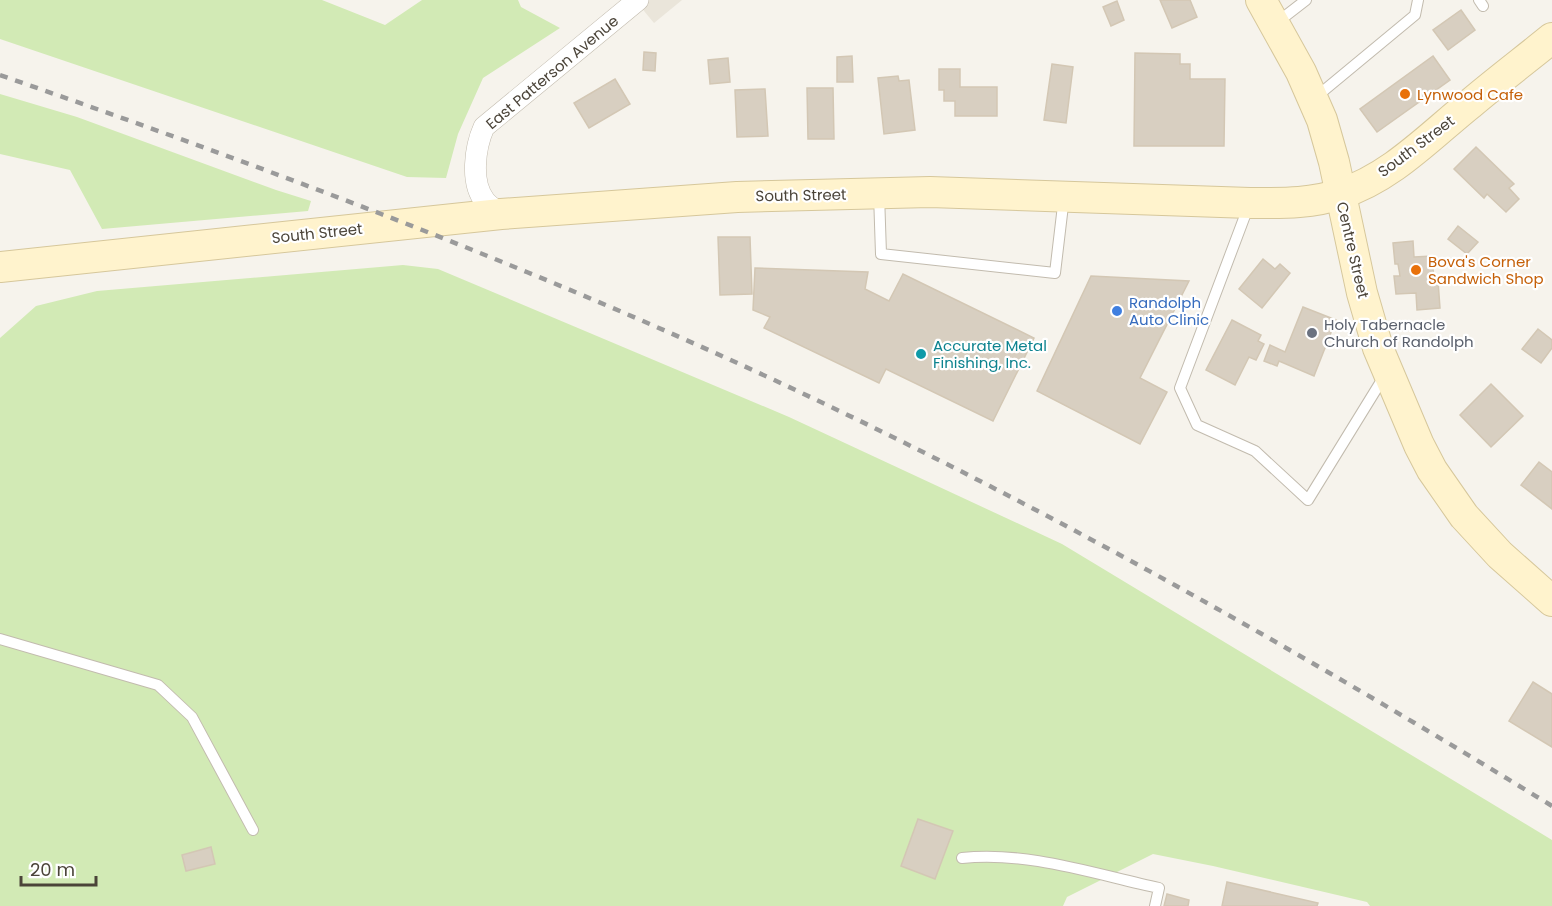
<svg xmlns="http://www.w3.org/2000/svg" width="1552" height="906" font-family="Poppins,sans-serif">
<rect width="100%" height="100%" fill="#f6f3ec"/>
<path fill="#eae5da" d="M635,0H682L654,23Z"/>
<g fill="#d2eab5">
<path d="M0,0H322L385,25L422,0H518L521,7L560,28L483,78L458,134L446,178L407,177L0,39Z"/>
<path d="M0,94L77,117L276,190L311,201L308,211L102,229L70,170L0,154Z"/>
<path d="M403,265L438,269L789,417L1062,544L1552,840V906H1370L1367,902L1213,866L1153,854L1067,897L1063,906H0V338L36,306L97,291Z"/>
</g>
<g fill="#d8cfc1" stroke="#d3c7b4" stroke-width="1.5">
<path d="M1160,0H1190L1197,17L1172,28Z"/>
<path d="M1117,1L1124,20L1111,26L1103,7Z"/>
<path d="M1461,10L1475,30L1448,50L1433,30Z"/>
<path d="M644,52L656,53L655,71L643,70Z"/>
<path d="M1135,53L1180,54V64H1190V79H1225L1224,146H1134Z"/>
<path d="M852,56L853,82H837V57Z"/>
<path d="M1433,56L1450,80L1377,132L1360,109Z"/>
<path d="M728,58L730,82L710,84L708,60Z"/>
<path d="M1052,64L1073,67L1066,123L1044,120Z"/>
<path d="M939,69H960V87H997V116H955V101H944V90H939Z"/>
<path d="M898,76L899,81L909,80L915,130L884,134L878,78Z"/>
<path d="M615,79L630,104L589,128L574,103Z"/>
<path d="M807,88H833L834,139H808Z"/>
<path d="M765,89L768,136L737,137L735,90Z"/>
<path d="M1476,147L1514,184L1509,188L1519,199L1506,212L1487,194L1484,198L1454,169Z"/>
<path d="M1458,226L1478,242L1467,254L1448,239Z"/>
<path d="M718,237H750L752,294L720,295Z"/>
<path d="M1413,241L1414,257L1432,256L1434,281H1438L1440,308L1417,310L1416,293L1396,294L1394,276H1400L1398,264H1395L1393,243Z"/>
<path d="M1263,259L1275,269L1280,264L1290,273L1262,308L1239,289Z"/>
<path d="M755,268L868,272L865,289L889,301L903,274L1034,338L993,421L886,369L879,383L764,328L770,317L753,310Z"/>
<path d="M1091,276L1189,281L1140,378L1167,392L1140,444L1037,391Z"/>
<path d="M1303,307L1336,320L1314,376L1279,361L1277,366L1264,361L1270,345L1285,352Z"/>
<path d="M1232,320L1261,335L1258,341L1264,344L1256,360L1249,357L1235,385L1206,370Z"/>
<path d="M1538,329L1552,340V348L1541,363L1522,349Z"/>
<path d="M1491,384L1523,416L1491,447L1460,415Z"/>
<path d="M1539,462L1552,472V509L1521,485Z"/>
<path d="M1533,682L1552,694V747L1509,721Z"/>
<path d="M918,819L953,831L935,879L901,866Z"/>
<path d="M211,847L215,864L186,871L182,855Z"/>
<path d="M1227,882L1318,903L1317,906H1222Z"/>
<path d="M1167,894L1189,900L1188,906H1164Z"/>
</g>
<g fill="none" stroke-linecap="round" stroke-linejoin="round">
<g stroke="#c2bbae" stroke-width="12">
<g id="lane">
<path d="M1479,0L1483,6"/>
<path d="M1275,24L1306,0"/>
<path d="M1316,97L1415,15L1418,0"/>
<path d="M879,194L881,254L1055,273L1064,197"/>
<path d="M1249,205L1180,388L1197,425L1255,451L1308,500L1385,375"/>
<path d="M0,639L158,685L192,717L253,830"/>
<path d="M962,858C1028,851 1094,874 1159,888L1155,906"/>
</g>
</g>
<g stroke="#c2bbae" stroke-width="22">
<path id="street" d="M501,214C496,210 489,206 485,201C470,183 475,147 484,127L638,0"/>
</g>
<g stroke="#d6c79b" stroke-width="32">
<g id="secondary">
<path d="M1261,0L1301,72L1322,120L1334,162L1362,293L1378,348L1419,445L1432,470L1464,516L1500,555L1552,601"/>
<path d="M0,267L501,214L737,197L930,192L1250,203C1280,203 1311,204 1340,194C1391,178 1430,136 1470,104C1497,81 1525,60 1552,38"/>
</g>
</g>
<use href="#lane" stroke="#fff" stroke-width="10"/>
<use href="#street" stroke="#fff" stroke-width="21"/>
<use href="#secondary" stroke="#fff3cd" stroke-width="30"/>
<path stroke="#9a9a9a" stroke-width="4.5" stroke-dasharray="8 8" stroke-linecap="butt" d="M0,75C267,168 531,266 787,386C1051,510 1304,654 1552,806"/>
</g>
<g fill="#e8710a" stroke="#fff" stroke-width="2">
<circle cx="1405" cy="94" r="6"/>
<circle cx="1416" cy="270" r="6"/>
</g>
<circle fill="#3f7fe0" stroke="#fff" stroke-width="2" cx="1117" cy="311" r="6"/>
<circle fill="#6b7280" stroke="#fff" stroke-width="2" cx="1312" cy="333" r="6"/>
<circle fill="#0f9aa8" stroke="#fff" stroke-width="2" cx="921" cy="354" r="6"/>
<g text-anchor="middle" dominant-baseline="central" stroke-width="4.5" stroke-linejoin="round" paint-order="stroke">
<g font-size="15" fill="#4b4439" stroke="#fff">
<text transform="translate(552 72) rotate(-40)">East Patterson Avenue</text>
<text transform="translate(1416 146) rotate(-37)">South Street</text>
<text transform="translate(801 195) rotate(-1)">South Street</text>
<text transform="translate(317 233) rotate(-6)">South Street</text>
<text transform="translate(1353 250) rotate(77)">Centre Street</text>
</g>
<g font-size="15" fill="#c56008" stroke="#fff" text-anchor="start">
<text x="1417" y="94">Lynwood Cafe</text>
<text x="1428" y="261">Bova's Corner<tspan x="1428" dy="17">Sandwich Shop</tspan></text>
</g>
<g font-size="15" fill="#366cbe" stroke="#fff" text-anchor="start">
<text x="1129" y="302">Randolph<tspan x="1129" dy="17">Auto Clinic</tspan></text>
</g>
<g font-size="15" fill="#5b616d" stroke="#fff" text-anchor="start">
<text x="1324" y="324">Holy Tabernacle<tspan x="1324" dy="17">Church of Randolph</tspan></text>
</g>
<g font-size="15" fill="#0d838f" stroke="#fff" text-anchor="start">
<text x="933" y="345">Accurate Metal<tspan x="933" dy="17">Finishing, Inc.</tspan></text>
</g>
</g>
<path d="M21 876v9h75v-9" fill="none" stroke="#4b4439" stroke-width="3"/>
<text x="30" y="876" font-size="18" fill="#4b4439" stroke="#ffffff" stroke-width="4.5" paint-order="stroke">20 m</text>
</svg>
